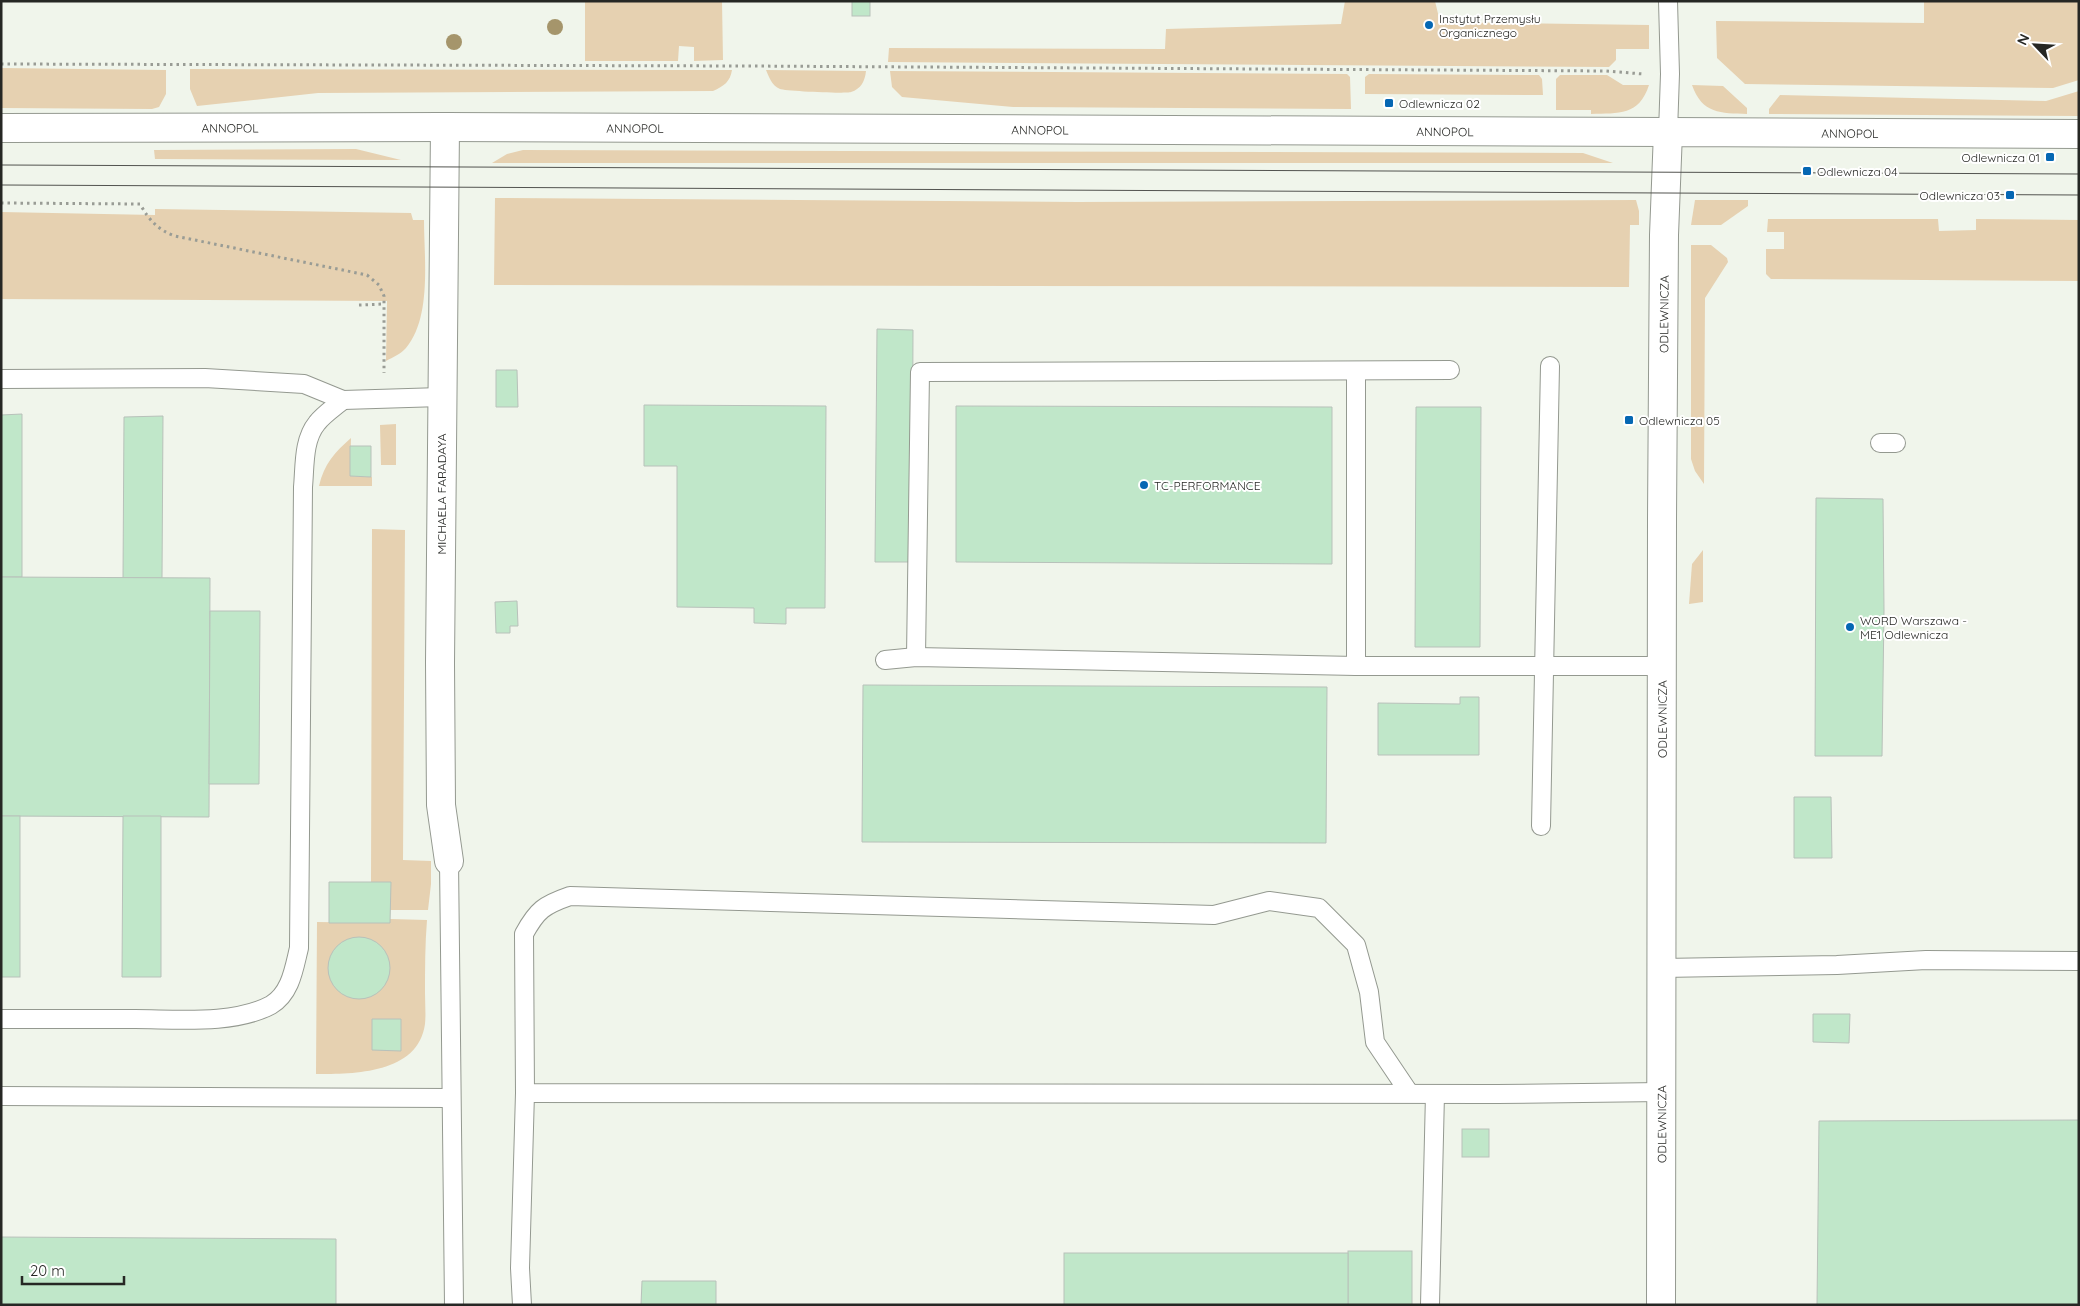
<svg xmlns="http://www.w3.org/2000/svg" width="2080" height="1306" font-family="Quicksand,sans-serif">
<rect width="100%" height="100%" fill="#f0f5eb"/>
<g fill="#e6d1b1">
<path d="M585,1H722L723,60L694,61V47L679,46L678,61H585Z"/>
<path d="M1345,1H1435L1440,22L1649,25V49H1616V60L1609,67L888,62L889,48L1165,49L1166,29L1341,24Z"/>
<path d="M1924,1H2079V80L2053,88L1745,84L1717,58L1716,21L1924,23Z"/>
<path d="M1,68L166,70V94L159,107L152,109L1,108Z"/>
<path d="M190,69L692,70H732C730,82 724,86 713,91L318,93L197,106L190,89Z"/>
<path d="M766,70L866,71C865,81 861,89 851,92C845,94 785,91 780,89C772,86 769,77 766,70Z"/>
<path d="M890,71L1347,74L1350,77L1351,109L1013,107L902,97L892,87Z"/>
<path d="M1369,74L1539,75L1542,79L1543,95L1365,94V77Z"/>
<path d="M1560,75H1607L1623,85H1649C1639,116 1619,113 1591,114V110H1556V79Z"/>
<path d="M1692,85L1723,86L1747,108V114C1721,113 1702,114 1692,85Z"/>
<path d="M2079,91V116L1769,114V109L1780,95L2046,101Z"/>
<path d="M356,149L401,160L155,159L154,150Z"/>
<path d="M523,150L1583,153L1613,163H492L507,154Z"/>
<path d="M495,198L1077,202L1636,200L1639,211V225H1630L1629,287L494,285Z"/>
<path d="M1695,200H1748V206L1721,225H1691Z"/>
<path d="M155,209L411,213L413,220H424C424,258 432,317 406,348C401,354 393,357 386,361L387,301L1,299V212L155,215Z"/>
<path d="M1768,219H1938L1939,231L1976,230V219L2079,220V281L1771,279L1766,274V249H1784V232H1767Z"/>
<path d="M1691,245H1711L1727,258L1728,262L1705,298L1704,484L1695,471L1691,459Z"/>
<path d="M396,424V465H381L380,425Z"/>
<path d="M351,438L350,476L372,477V486H319C324,464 335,452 351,438Z"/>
<path d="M372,529L405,530L403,860L431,861V884L428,910H390V882H371Z"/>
<path d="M1703,550V602L1689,604L1692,564Z"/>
<path d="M390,919L427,920C425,944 425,969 425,993C425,1003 426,1014 425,1024C418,1074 354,1074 316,1074L317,922L390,923Z"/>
</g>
<g fill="#c0e7c9" stroke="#b8c1ba">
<rect x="852" y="1" width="18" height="15"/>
<path d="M877,329L913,330L912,562H875Z"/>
<path d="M496,370H517L518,407H496Z"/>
<path d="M644,405L826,406L825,608H786V624L754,623V608L677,607V466H644Z"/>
<path d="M956,406L1332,407V564L956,562Z"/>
<path d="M1416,407H1481L1480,647H1415Z"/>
<path d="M22,414V577H1V415Z"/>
<path d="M163,416L162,578H123L124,417Z"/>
<path d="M350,446H371V477L350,476Z"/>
<path d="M1816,498L1883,499L1884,610L1882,756H1815Z"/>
<path d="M1,577L210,578L209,817L1,816Z"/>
<path d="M517,601L518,626H510V633H496L495,602Z"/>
<path d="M210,611H260L259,784H209Z"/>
<path d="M863,685L1327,687L1326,843L862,842Z"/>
<path d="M1460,697H1479V755H1378V703L1460,704Z"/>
<path d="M1794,797H1831L1832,858H1794Z"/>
<rect x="1" y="816" width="19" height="161"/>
<path d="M123,816H161V977H122Z"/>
<path d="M329,882H391L390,923H329Z"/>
<circle cx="359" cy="968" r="31"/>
<path d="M1813,1014H1850L1849,1043L1813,1042Z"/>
<path d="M372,1019H401V1051L372,1050Z"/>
<path d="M2079,1120V1305H1817L1819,1121Z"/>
<rect x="1462" y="1129" width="27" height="28"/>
<path d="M1,1237L336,1239V1305H1Z"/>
<rect x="1348" y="1251" width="64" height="54"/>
<rect x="1064" y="1253" width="284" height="52"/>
<path d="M642,1281H716V1305H641Z"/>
</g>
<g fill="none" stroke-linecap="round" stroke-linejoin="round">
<g stroke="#949990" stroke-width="20">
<g id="service">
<path d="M1668,132L1670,74L1668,1"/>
<path d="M1356,371V666"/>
<path d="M1,379L205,378L304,384L343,400L441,397"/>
<path d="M1880,443H1896"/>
<path d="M916,657L920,372L1450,370"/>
<path d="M885,660L916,657L1356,666H1662"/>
<path d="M1541,826L1550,366"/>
<path d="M449,861L454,1305"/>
<path d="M1662,968L1837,965L1926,960L2079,961"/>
<path d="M1,1019C46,1019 91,1019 135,1019C176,1019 234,1025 271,1005C291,993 294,968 299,948L303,487C305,466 303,440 317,423C324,414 335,407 343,400"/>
<path d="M1410,1094L1375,1042L1369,992L1356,945L1319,908L1269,901L1214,915L570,896C544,905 537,910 524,934L525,1093L1497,1094L1662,1092"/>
<path d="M1,1096L450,1098"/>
<path d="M522,1305L520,1268L525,1093"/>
<path d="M1430,1305L1435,1094"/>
</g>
</g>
<g stroke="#949990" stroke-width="30">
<g id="minor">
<path d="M445,127L440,663L441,805L449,861"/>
<path id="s1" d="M1,128L445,127L1668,132"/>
</g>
</g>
<g stroke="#949990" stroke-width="30">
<g id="tertiary">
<path id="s2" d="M1661,1305L1662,519L1664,235L1668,132L2079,134"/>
</g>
</g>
<g stroke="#999c95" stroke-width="3" stroke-dasharray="2.5 4" stroke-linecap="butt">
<path d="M1,64L747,66L1606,71L1643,74"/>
<path d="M1,203L140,204C149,220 158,230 175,236L367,275L379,285L384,296V373"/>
<path d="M359,305L384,304"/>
</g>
<use href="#service" stroke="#fff" stroke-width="18"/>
<use href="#minor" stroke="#fff" stroke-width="28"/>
<use href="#tertiary" stroke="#fff" stroke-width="28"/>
<g stroke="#52534f" stroke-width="1">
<path d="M1,165L2079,174"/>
<path d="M1,185L2079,195"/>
</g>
</g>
<g fill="#a5956b">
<circle cx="555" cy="27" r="8"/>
<circle cx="454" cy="42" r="8"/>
</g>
<g fill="#0567b3" stroke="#fff" stroke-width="2">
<circle cx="1429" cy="25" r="5"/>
<rect x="1384" y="98" width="10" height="10" rx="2.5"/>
<rect x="2045" y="152" width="10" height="10" rx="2.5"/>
<rect x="1802" y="166" width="10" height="10" rx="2.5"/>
<rect x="2005" y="190" width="10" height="10" rx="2.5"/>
<rect x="1624" y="415" width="10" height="10" rx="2.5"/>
<circle cx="1144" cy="485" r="5"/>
<circle cx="1850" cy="627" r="5"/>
</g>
<g text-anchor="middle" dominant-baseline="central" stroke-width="4" stroke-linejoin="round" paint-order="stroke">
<g font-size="12" fill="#262724" stroke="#fff" text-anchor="start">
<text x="1439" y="18">Instytut Przemysłu<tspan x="1439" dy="14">Organicznego</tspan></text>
<text x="1399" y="103">Odlewnicza 02</text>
<text x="2040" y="157" text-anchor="end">Odlewnicza 01</text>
<text x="1817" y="171">Odlewnicza 04</text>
<text x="2000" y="195" text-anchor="end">Odlewnicza 03</text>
<text x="1639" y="420">Odlewnicza 05</text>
<text x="1154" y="485">TC-PERFORMANCE</text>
<text x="1860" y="620">WORD Warszawa -<tspan x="1860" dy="14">ME1 Odlewnicza</tspan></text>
</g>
<g font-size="12" fill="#262724" stroke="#fff">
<text stroke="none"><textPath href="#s1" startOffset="229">ANNOPOL</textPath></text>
<text stroke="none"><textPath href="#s1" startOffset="634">ANNOPOL</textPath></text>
<text stroke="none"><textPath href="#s1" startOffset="1039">ANNOPOL</textPath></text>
<text stroke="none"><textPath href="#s1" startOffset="1444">ANNOPOL</textPath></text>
<text stroke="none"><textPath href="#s2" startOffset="1355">ANNOPOL</textPath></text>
<text stroke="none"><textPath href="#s2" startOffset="991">ODLEWNICZA</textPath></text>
<text transform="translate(441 494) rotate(-90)">MICHAELA FARADAYA</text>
<text stroke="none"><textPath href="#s2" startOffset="586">ODLEWNICZA</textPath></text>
<text stroke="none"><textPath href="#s2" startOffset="181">ODLEWNICZA</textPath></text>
</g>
</g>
<rect width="2080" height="1306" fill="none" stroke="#262724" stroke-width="5"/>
<g transform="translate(2035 45) rotate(295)" stroke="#ffffff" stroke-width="4" paint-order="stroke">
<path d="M0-4L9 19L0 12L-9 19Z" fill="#262724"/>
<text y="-8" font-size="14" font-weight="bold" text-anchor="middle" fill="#262724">N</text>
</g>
<path d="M22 1276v8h102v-8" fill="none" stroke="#262724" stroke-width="2.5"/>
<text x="30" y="1276" font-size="15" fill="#262724" stroke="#ffffff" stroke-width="4" paint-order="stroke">20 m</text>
</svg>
